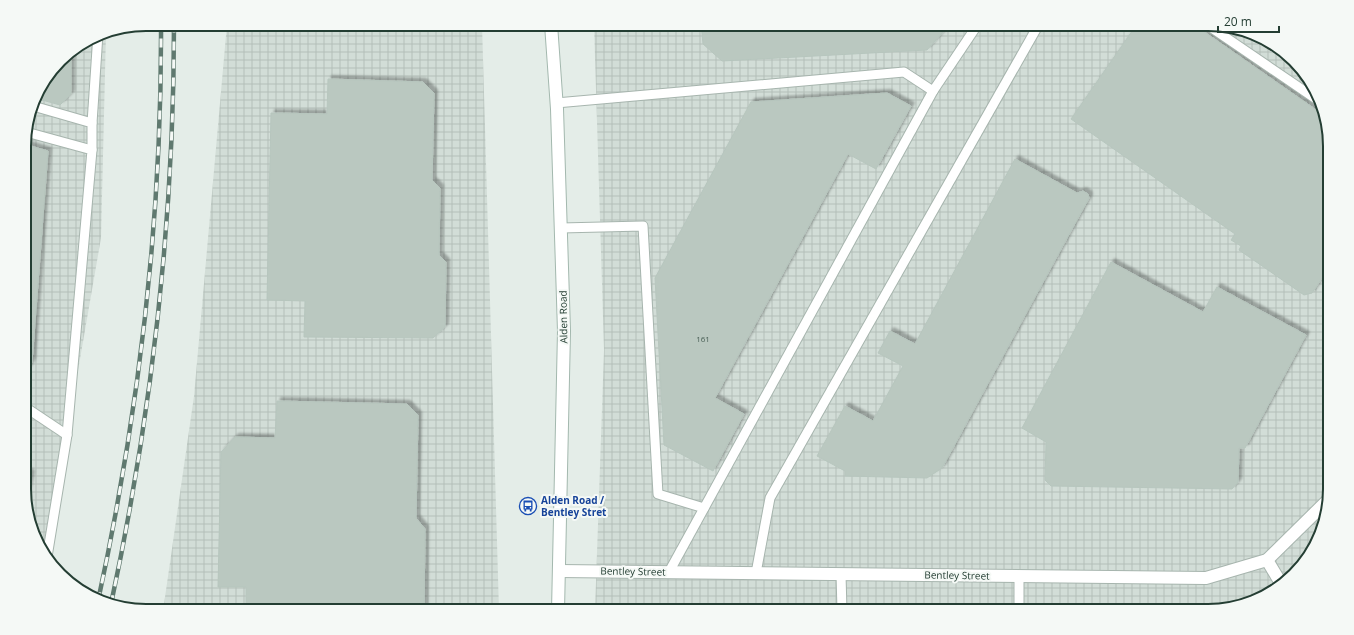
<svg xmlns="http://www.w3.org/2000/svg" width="1354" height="635" font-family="'Open Sans',sans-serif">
<defs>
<pattern id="industrial-grid" width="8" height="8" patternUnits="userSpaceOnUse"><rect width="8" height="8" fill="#d2ddd7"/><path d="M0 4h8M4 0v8" fill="none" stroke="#b4bfb9"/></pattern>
<filter id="shadow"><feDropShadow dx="3.5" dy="-3.5" stdDeviation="1" flood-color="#0004"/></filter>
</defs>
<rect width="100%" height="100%" fill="#e4ede8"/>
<g fill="url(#industrial-grid)">
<path d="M227,24H482L499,611H163L194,396Z"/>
<path d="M594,24H1208L1255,33L1305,72L1329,130L1330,490L1321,536L1305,564L1276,590L1216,611H595L604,350Z"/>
<path d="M106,32L101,238L46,555L25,506L24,137L36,92L65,54L99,33Z"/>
</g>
<g fill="#bac8c0" stroke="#b7c6be" filter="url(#shadow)">
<path d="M273,24H319L276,27Z"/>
<path d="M701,24H945V30L927,50L722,61L703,44Z"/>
<path d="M1137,24H1193L1322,114L1329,130V268L1312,293L1304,295L1239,250L1241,246L1231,240L1235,234L1071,119Z"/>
<path d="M71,51V94L60,105L35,98L36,92L65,54Z"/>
<path d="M328,79L423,82L434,93L432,180L440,188L439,255L446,262L445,327L433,338L304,337L305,301L267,300L271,113L327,114Z"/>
<path d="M887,93L911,106L876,169L848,154L715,398L744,414L713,471L664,445L655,278L751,102Z"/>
<path d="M24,144L48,151L32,362L27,370L25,369Z"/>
<path d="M1015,159L1077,193L1083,191L1088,194L1089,198L1072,229L942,468L927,478L845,476V471L817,456L845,406L873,421L903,366L878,353L890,331L915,344Z"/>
<path d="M1111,262L1203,312L1217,287L1306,335L1245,448H1239L1238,482L1232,489L1051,486L1045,480L1046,442L1022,428Z"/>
<path d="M277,401L407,404L418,415L416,518L425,529L424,611H246V587H218L221,452L235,437L275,438Z"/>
<path d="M25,470L31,474L25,504Z"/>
</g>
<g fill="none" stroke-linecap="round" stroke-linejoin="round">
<g stroke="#a7b5ae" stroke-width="11">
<g id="lane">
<path d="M1206,24L1316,99"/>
<path d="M933,91L978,24"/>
<path d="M556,103L904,72L933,91L669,572"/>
<path d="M33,106L92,123V150"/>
<path d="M92,123L98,34"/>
<path d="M26,132L92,150L67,435"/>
<path d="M561,228L643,226L658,494L704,508"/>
<path d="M25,407L67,435L47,557"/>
<path d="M756,573L770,498L1039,24"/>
<path d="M841,574L842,611"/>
<path d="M1019,611V576"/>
</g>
</g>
<g stroke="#a7b5ae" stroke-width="14">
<g id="street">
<path d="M1267,560L1282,585"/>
<path d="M559,571L1206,578L1267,560L1328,500"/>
</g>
</g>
<g stroke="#a3b8ae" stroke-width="14">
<path id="secondary" d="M551,24L557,109L564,331L558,611"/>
</g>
<use href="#lane" stroke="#fff" stroke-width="9"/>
<use href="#street" stroke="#fff" stroke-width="12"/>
<use href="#secondary" stroke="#fff" stroke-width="12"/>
<g stroke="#5f796f" stroke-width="4.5">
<g id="rail">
<path d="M98,601C139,412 162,218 161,24"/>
<path d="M111,604C152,413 174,220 174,24"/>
</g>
</g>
<use href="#rail" stroke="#f5f9f6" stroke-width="3" stroke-dasharray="9" stroke-linecap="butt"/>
</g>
<defs>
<g id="bus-ring" transform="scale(0.9)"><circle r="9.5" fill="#f5f9f6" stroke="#1a4fb4" stroke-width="1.5"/><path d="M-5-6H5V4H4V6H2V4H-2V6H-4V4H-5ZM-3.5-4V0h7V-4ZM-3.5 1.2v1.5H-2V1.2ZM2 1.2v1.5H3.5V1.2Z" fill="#1a4fb4"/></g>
</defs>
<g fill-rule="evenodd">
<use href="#bus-ring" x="528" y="506"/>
</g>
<g text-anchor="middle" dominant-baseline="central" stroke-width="4" stroke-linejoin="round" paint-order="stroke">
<g font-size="8" fill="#4a6056">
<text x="703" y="338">161</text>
</g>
<g font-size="10" fill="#243e33" stroke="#f5f9f6">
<text transform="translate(563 317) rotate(-91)">Alden Road</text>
<text transform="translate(633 571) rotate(1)">Bentley Street</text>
<text transform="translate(957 575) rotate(1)">Bentley Street</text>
</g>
<g font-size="10" font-weight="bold" fill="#164399" stroke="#f5f9f6" text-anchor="start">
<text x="541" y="500">Alden Road /<tspan x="541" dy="12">Bentley Stret</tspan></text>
</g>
</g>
<path d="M0 0H1354V635H0ZM146 31H1208A115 115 0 0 1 1323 146V489A115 115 0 0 1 1208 604H146A115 115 0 0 1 31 489V146A115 115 0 0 1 146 31Z" fill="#f5f9f6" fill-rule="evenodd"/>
<path fill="none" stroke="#243e33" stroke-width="2" d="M146 31H1208A115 115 0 0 1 1323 146V489A115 115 0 0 1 1208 604H146A115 115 0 0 1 31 489V146A115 115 0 0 1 146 31Z"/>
<path d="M1218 26v6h61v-6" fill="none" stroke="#243e33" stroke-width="2"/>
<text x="1224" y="26" font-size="12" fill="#243e33" stroke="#f5f9f6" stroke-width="3" paint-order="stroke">20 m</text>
</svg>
